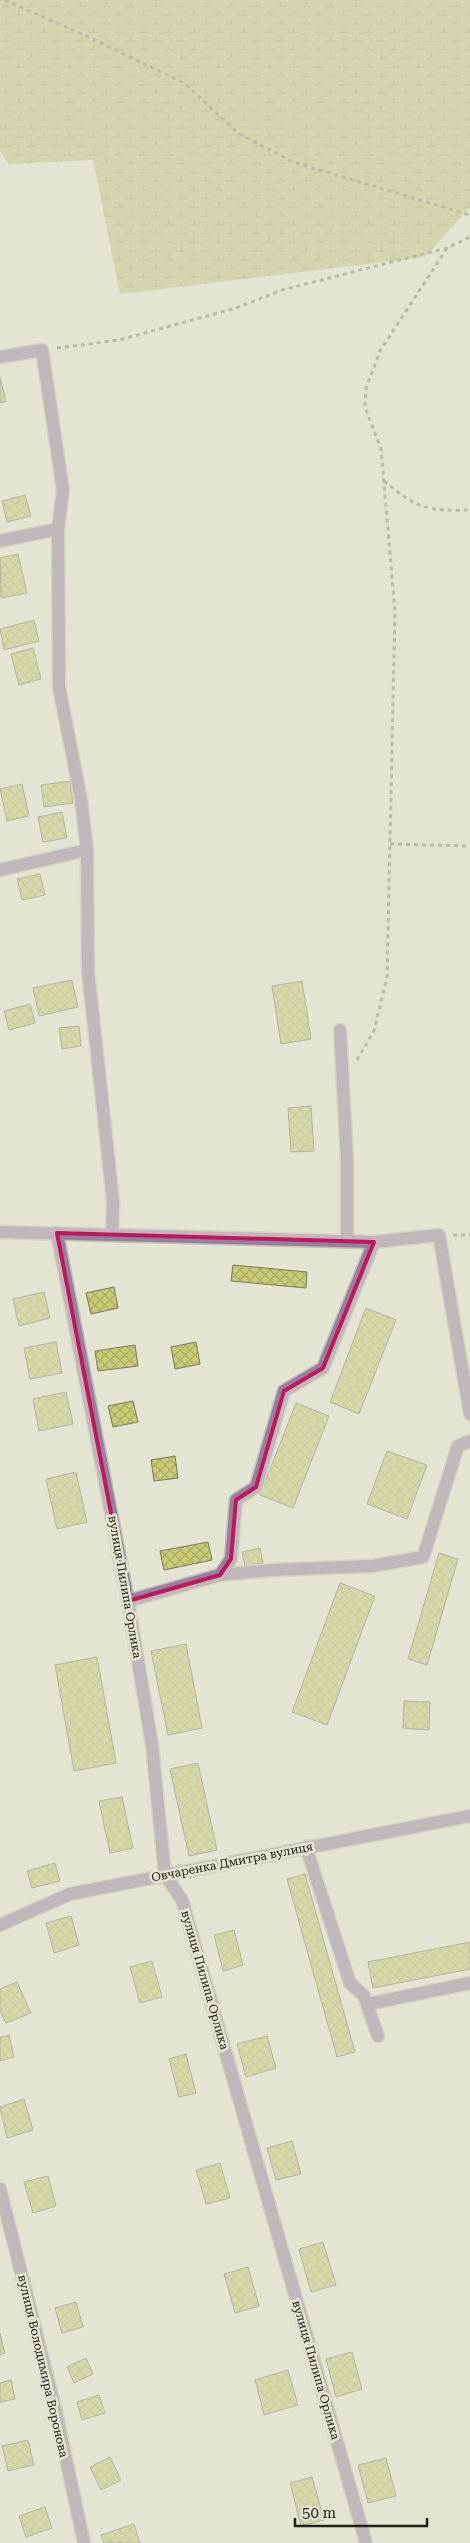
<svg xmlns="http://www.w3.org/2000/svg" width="470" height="2543" font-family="'Roboto Serif',serif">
<defs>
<pattern id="wetland-marsh" width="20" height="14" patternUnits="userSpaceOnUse" patternTransform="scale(1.25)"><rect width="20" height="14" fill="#c1c484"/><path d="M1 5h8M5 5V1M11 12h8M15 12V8" fill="none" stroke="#a6a871"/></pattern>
<pattern id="building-cross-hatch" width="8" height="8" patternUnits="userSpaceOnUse" patternTransform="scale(1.25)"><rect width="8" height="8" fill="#c8cb74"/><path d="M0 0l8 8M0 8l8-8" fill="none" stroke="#acae64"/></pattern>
</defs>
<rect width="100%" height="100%" fill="#e3e4d1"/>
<path fill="url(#wetland-marsh)" d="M0,0H470V207L425,257L120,294L93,160L9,164L0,151Z"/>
<g fill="url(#building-cross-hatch)" stroke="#787968">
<path d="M0,377L6,401L0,403Z"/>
<path d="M25,495L31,516L7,522L2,501Z"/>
<path d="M18,554L27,593L1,598L0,558Z"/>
<path d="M34,620L39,641L4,650L0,629Z"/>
<path d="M33,648L41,679L19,685L11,654Z"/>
<path d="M70,781L73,803L44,807L41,785Z"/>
<path d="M22,784L29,816L7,821L0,789Z"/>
<path d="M62,812L67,838L43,842L38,817Z"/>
<path d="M40,874L45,895L22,900L17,879Z"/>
<path d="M72,980L78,1007L39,1016L33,988Z"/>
<path d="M302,981L311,1039L281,1044L272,986Z"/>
<path d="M30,1004L35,1023L9,1030L4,1011Z"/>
<path d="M79,1026L81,1046L62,1049L59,1028Z"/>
<path d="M311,1106L314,1151L291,1152L288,1108Z"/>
<path d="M233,1265L307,1272L306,1288L231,1281Z"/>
<path d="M114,1287L118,1308L91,1314L86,1293Z"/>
<path d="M44,1292L50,1318L19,1326L13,1299Z"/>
<path d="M366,1308L396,1320L359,1414L330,1402Z"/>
<path d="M56,1342L62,1373L30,1379L24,1348Z"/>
<path d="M196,1342L200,1364L175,1369L171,1347Z"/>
<path d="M135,1345L138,1366L98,1371L95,1351Z"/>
<path d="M66,1392L73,1424L39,1431L33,1399Z"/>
<path d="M133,1401L138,1422L113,1427L108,1406Z"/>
<path d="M296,1403L329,1416L293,1508L260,1495Z"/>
<path d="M387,1451L427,1465L407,1519L367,1504Z"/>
<path d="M175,1456L178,1478L154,1481L151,1460Z"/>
<path d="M76,1472L87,1522L57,1529L46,1479Z"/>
<path d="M208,1542L212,1560L164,1570L160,1551Z"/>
<path d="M260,1548L263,1563L245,1566L242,1552Z"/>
<path d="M439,1553L458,1559L427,1665L408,1659Z"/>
<path d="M340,1583L375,1596L327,1725L292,1712Z"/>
<path d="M186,1644L202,1728L168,1735L151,1651Z"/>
<path d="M97,1657L116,1763L74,1771L55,1665Z"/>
<path d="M404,1701L430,1702L429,1730L403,1728Z"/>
<path d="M198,1763L217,1850L189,1856L170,1769Z"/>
<path d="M122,1797L133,1848L110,1853L99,1801Z"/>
<path d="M55,1863L60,1881L32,1888L27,1871Z"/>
<path d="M305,1874L355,2052L337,2057L287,1879Z"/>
<path d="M71,1916L79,1945L54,1953L46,1923Z"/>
<path d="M234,1930L243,1965L223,1971L214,1935Z"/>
<path d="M470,1942V1969L373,1988L368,1962Z"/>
<path d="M152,1961L162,1997L140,2003L130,1967Z"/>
<path d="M17,1982L31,2013L6,2023L0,2011V1989Z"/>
<path d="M9,2035L14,2057L0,2061V2037Z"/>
<path d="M267,2036L276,2068L246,2077L237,2044Z"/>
<path d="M186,2054L196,2093L179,2097L169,2059Z"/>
<path d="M24,2099L33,2130L7,2138L0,2107Z"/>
<path d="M292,2141L301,2174L276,2180L267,2148Z"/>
<path d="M220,2163L230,2198L206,2204L196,2170Z"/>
<path d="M48,2176L56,2206L33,2213L24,2182Z"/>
<path d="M323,2242L336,2285L311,2292L299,2249Z"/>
<path d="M248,2267L259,2306L235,2313L224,2274Z"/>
<path d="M76,2302L83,2327L62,2333L55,2308Z"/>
<path d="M0,2333L5,2353L0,2355Z"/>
<path d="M352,2352L362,2389L336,2397L326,2359Z"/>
<path d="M86,2358L93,2374L74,2383L67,2367Z"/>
<path d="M288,2370L298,2405L264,2415L255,2380Z"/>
<path d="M11,2380L15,2399L0,2402V2383Z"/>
<path d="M99,2395L105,2413L82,2420L77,2402Z"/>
<path d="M28,2440L34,2465L8,2471L2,2446Z"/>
<path d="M110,2457L121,2480L101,2490L90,2467Z"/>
<path d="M386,2458L396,2496L368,2503L358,2465Z"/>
<path d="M312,2477L324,2520L301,2526L290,2483Z"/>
<path d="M45,2507L52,2528L26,2537L19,2516Z"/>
<path d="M134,2524L140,2543H104L101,2535Z"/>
</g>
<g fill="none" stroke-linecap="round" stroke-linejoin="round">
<g stroke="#c0c1b0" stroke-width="15">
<g id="minor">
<path d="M0,357L42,350L63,490L58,529L59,687L81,799L87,850L88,971L113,1201L112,1235"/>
<path d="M0,541L58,529"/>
<path d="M0,870L87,850"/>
<path d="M340,1030L347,1160V1241"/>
<path d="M0,1232L374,1242L439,1235L470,1414"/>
<path d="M57,1233L128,1601L152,1745L165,1875L182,1900L366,2543"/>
<path d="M220,1575L272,1570L372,1566L423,1557L458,1446L470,1441"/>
<path d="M128,1601L220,1575L231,1559L236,1500L256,1487L284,1391L323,1368L374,1242"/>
<path d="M306,1847L350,1983L364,1996L378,2036"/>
<path d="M0,1925L70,1894L470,1816"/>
<path d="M368,2004L470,1983"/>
<path d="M0,2189L54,2403L84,2543"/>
</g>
</g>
<g stroke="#898a7d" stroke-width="3" stroke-dasharray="4 4" stroke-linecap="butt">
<path d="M5,0L97,41L184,83L238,133L293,162L470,215"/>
<path d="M57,348L119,340L236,308L282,290L447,248L470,237"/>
<path d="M384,481C418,509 426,511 470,510"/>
<path d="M390,844L470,846"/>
<path d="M357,1060L374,1031L387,977L395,612L381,449L365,407L366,388L380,351L447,248"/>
<path d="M453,1235H470"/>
</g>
<use href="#minor" stroke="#9481a0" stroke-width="12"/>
</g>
<path d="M0 0H470V2543H0ZM57,1233L374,1242L323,1368L284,1391L256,1487L236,1500L231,1559L220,1575L128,1601Z" fill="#e3e4d1" fill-opacity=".55" fill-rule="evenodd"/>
<path fill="none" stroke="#c2185b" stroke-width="4" stroke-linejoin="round" d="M57,1233L374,1242L323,1368L284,1391L256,1487L236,1500L231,1559L220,1575L128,1601Z"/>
<g text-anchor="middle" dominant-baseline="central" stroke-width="5" stroke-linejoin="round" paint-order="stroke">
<g font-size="12" fill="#20211a" stroke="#e3e4d1">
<text transform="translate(125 1587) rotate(80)">вулиця Пилипа Орлика</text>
<text transform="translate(232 1862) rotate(-11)">Овчаренка Дмитра вулиця</text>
<text transform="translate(205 1980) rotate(74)">вулиця Пилипа Орлика</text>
<text transform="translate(43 2366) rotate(77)">вулиця Володимира Воронова</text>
<text transform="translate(316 2370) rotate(74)">вулиця Пилипа Орлика</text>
</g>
</g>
<path d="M295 2518v8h132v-8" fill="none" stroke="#20211a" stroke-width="2.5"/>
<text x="302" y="2518" font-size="15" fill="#20211a" stroke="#e3e4d1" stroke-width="4" paint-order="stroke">50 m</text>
</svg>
